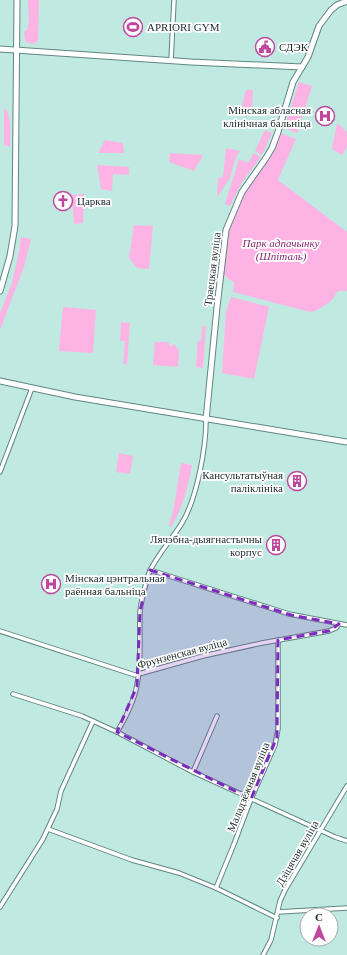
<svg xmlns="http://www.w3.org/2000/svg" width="347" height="955" font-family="Georgia,serif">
<rect width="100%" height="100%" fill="#c0e9e2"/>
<g fill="#fdb4e4">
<path d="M28,0H39L38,39L36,43L32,44L25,41L24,31L27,30L29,20Z"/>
<path d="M299,82L312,86L297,133L284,128Z"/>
<path d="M246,90H253L252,111L245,118L242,105Z"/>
<path d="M4,109H6C12,120 10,135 10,147L4,145Z"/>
<path d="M337,123L347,132V147L342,155L332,149Z"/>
<path d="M265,130L272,133L262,155L255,151Z"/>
<path d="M280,133L296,139L278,180L347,232V291C333,289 338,295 330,302C325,305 315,312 310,312L233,292L234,282L231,280L229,281L228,278L224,275C226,243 228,222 245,193C257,173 272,156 280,133Z"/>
<path d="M105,140L123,143L124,153H98Z"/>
<path d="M226,148L240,151L236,157L230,178L217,197L218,178L223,177Z"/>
<path d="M170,153L203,155L194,171L169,162Z"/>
<path d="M254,153L261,157L242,182L230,206L225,204L239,159L248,163Z"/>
<path d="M97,165L129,167V175L113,174L112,191L101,189Z"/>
<path d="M84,194L83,223L74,224L72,195Z"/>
<path d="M134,225L153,226L149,269L137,268L129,258Z"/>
<path d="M21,237L31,239L24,267L0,330V313L12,283L19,252Z"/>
<path d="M231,297L269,307L254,379L222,373L226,312Z"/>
<path d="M63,307L96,310L93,353L59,351Z"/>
<path d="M121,322L130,323L127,364H123L125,341H120Z"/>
<path d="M202,326H206L203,368L196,367L198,341H201Z"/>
<path d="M155,342H168L171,347L174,344L179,350L178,367L153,365Z"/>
<path d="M119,453L133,456L130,474L116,472Z"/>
<path d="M181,463L192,465C188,487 183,507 171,527L169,525L173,512Z"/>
</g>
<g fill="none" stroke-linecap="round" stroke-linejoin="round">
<g stroke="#608680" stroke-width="5.5">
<g id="street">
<path d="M171,61L174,0"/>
<path d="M0,472L32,388"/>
<path d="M150,570L289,614L347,625"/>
<path d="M0,631L135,675L203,656L262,643L329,631L336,628L339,624"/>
<path d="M13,694L82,716L117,732L193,772L335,837L347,841"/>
<path d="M117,732C126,717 134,702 137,685C142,661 139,636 140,612C141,600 145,587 148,576C152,561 173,538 182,523C197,498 206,448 206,420"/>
<path d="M193,772L217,716"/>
<path d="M48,829L132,860L179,873L216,888L277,918"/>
<path d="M216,888L234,844L251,799L275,745L278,729V640"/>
<path d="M0,907L43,839L57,809L61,791L93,721"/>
<path d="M278,912L347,908"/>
<path d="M263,955L271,940L280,901L285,890L347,786"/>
</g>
</g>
<g stroke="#608680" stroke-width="7">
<g id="secondary">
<path d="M0,49L191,62L302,67"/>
<path d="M0,291L10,256L15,226L17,0"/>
<path d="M0,381L75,397L347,442"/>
<path d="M206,420L217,307L226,230L242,192L266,158L272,148L278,132L293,82L308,57L319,26L331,10L337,5L347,1"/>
</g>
</g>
<use href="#street" stroke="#fff" stroke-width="3.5"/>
<use href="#secondary" stroke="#fff" stroke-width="5"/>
</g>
<path fill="#7b2cbf" fill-opacity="0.2" stroke="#7b2cbf" stroke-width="3" stroke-dasharray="8 5" stroke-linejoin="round" d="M150,570L291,615L339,624L329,631L278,640L277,737L251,799L117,732L137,686L140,611Z"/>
<defs>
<g id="stadium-ring" transform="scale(1)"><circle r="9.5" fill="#fff" stroke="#bf489e" stroke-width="1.5"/><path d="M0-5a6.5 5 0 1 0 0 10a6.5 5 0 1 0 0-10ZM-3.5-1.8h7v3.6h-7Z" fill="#bf489e"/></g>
<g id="civic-ring" transform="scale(1)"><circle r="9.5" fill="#fff" stroke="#bf489e" stroke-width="1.5"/><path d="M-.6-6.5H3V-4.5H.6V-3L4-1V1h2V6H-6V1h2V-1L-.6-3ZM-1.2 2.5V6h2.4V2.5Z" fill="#bf489e"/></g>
<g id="hospital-ring" transform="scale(1)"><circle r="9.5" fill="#fff" stroke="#bf489e" stroke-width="1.5"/><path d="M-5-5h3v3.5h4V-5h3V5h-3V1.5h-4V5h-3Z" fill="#bf489e"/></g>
<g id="church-ring" transform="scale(1)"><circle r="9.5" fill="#fff" stroke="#bf489e" stroke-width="1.5"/><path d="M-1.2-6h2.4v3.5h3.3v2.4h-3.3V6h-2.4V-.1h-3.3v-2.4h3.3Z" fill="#bf489e"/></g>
<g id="building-ring" transform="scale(1)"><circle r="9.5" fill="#fff" stroke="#bf489e" stroke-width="1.5"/><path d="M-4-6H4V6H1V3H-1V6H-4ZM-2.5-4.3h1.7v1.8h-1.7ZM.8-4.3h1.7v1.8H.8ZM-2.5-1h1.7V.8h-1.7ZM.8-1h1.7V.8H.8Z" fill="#bf489e"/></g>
</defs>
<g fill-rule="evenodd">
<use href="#stadium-ring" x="133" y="27"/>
<use href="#civic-ring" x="265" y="47"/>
<use href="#hospital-ring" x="325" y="116"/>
<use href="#church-ring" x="63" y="201"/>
<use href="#building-ring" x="297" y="481"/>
<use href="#building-ring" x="276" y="545"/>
<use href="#hospital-ring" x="51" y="584"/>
</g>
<g text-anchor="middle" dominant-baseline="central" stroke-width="3.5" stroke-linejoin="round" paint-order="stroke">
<g font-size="11" fill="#1b2b29" stroke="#fff" text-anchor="start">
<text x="147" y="27">APRIORI GYM</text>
<text x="279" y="47">СДЭК</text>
<text x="311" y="110" text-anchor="end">Мінская абласная<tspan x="311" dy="13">клінічная бальніца</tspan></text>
<text x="77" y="201">Царква</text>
<text x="283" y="475" text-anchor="end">Кансультатыўная<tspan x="283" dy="13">паліклініка</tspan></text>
<text x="262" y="539" text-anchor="end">Лячэбна-дыягнастычны<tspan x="262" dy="13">корпус</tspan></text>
<text x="65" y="578">Мінская цэнтральная<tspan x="65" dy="13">раённая бальніца</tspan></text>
</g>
<g font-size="11" font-style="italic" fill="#85296d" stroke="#fff">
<text x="281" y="243">Парк адпачынку<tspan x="281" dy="13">(Шпіталь)</tspan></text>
</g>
<g font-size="11" fill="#1b2b29" stroke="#fff">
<text transform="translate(212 269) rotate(-83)">Траецкая вуліца</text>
<text transform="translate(182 653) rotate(-15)">Фрунзенская вуліца</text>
<text transform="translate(248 787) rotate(-68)">Маладзёжная вуліца</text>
<text transform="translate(297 853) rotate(-60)">Дзіцячая вуліца</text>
</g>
</g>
<g transform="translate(319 927)"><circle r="19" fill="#ffffff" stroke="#a4aaa9"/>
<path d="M0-3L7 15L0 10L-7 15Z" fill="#bf489e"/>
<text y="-6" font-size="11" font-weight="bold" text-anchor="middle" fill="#1b2b29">С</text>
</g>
</svg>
